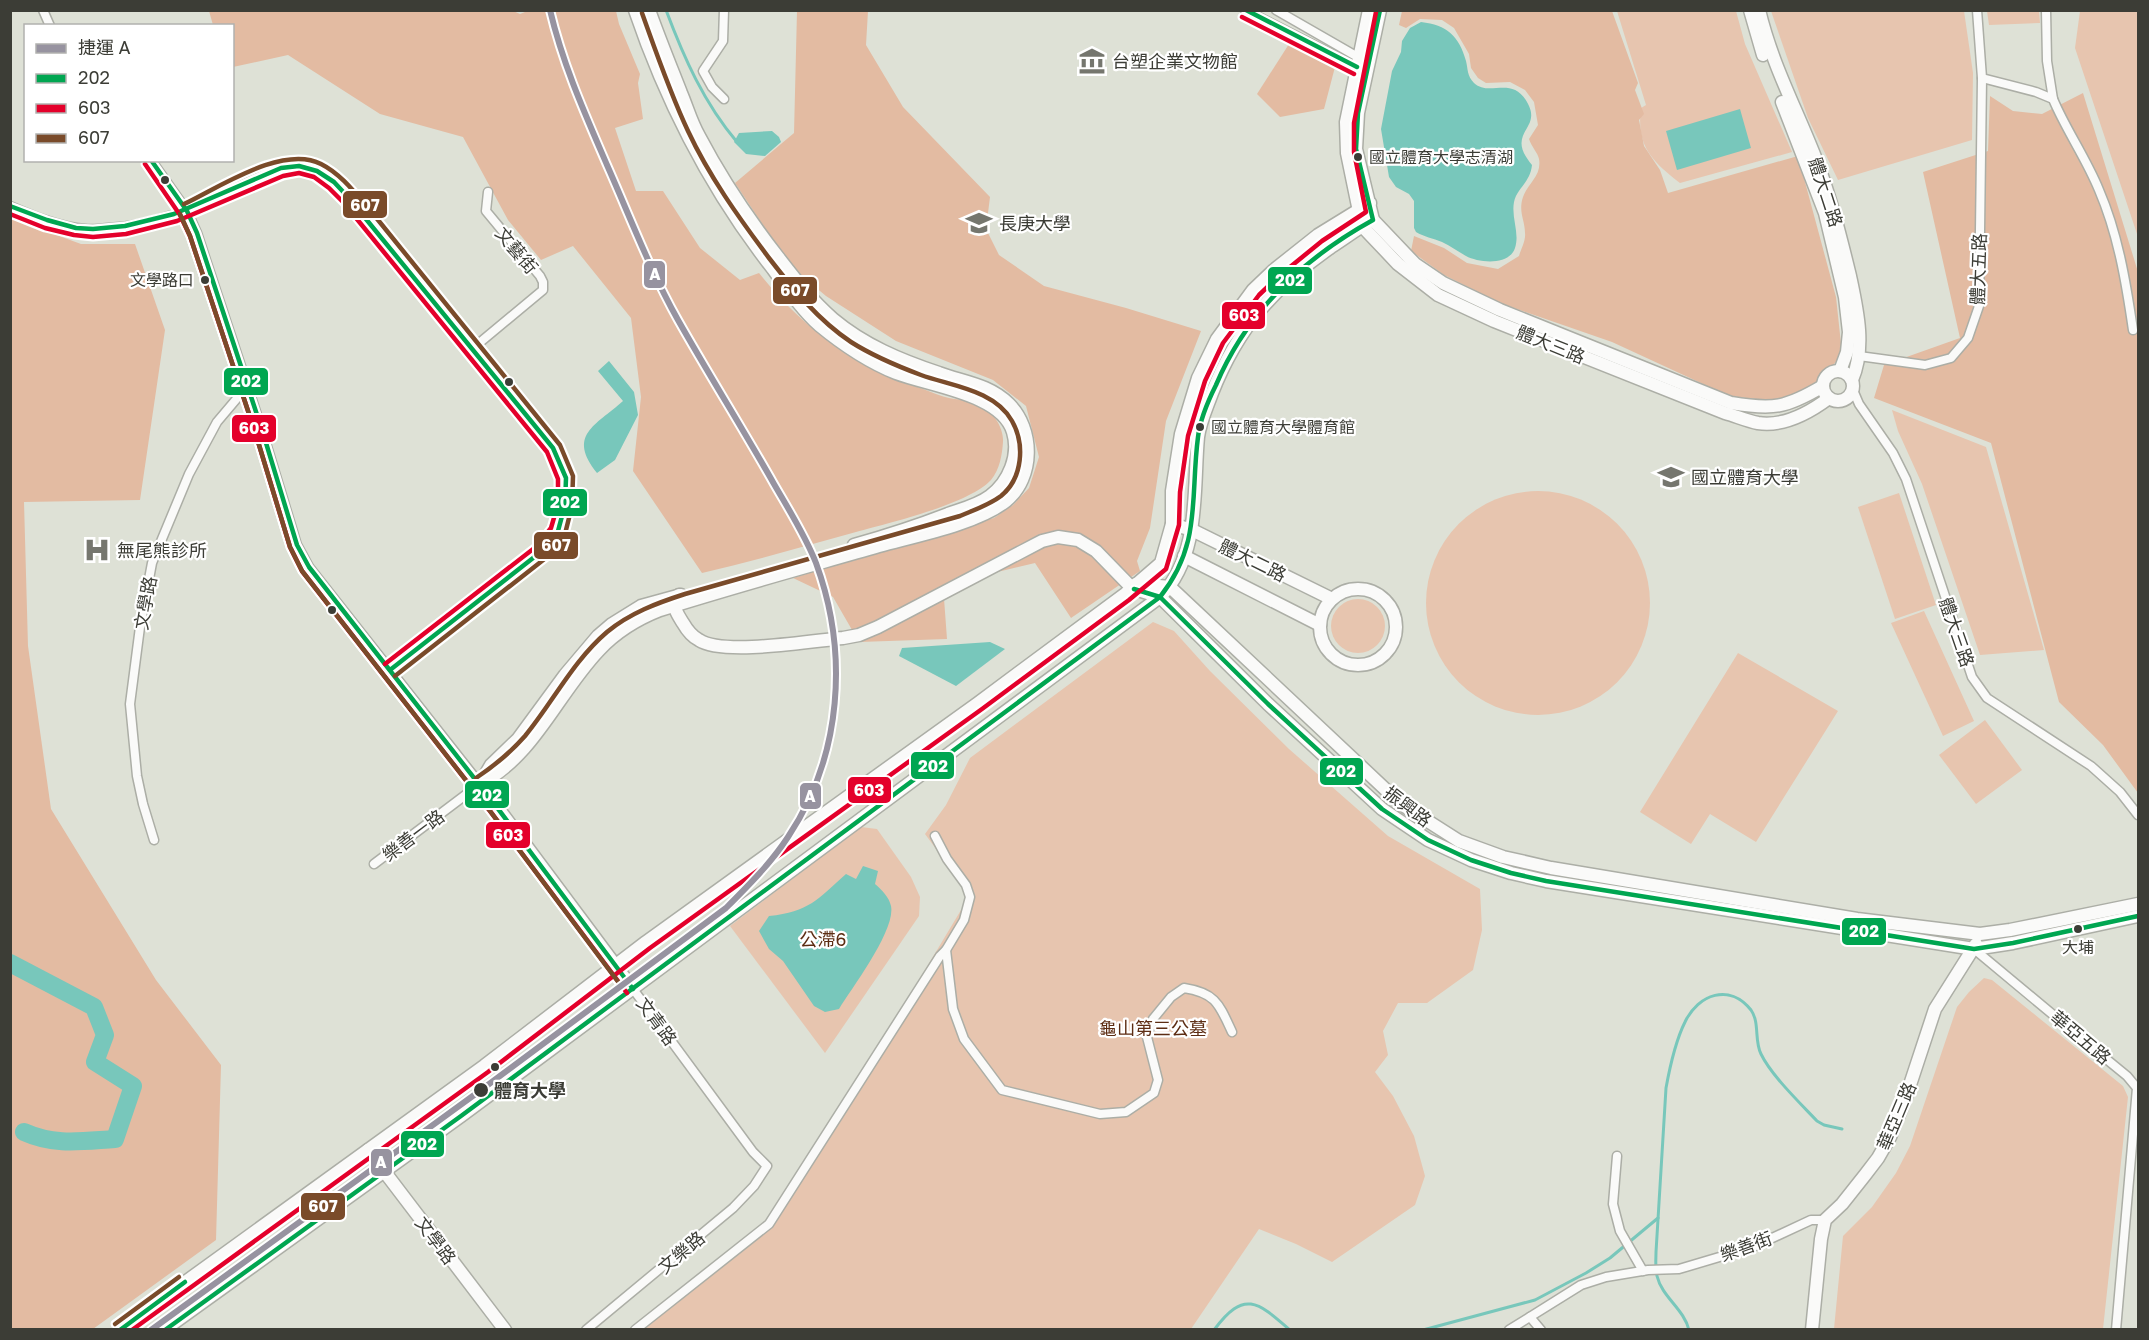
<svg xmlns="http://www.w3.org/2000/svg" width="2149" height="1340" font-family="'Golos Text','Noto Sans TC',sans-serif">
<rect width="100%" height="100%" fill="#dee1d6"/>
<g fill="#e7c5af">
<path d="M1617,11H1736L1745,44L1792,152L1680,183C1652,161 1636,146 1641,108L1646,105Z"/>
<path d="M1771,11H1964L1973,73L1972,140L1838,180L1808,118Z"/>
<path d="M1987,11H2039L2040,23L1989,25Z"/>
<path d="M2080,11H2138V237L2075,48Z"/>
<path d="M1892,410L1986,447L2044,650L1980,655L1922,484L1898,431Z"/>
<circle cx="1538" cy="603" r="112"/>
<path d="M1899,493L1936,605L1895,619L1858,507Z"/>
<circle cx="1358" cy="626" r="27"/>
<path d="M1924,611L1974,721L1943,736L1891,623Z"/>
<path d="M1153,622L1174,631L1210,671L1289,749L1388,836L1480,889L1482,930L1473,970L1427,1003H1398L1383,1031L1388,1055L1375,1072L1393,1096L1414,1136L1425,1176L1415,1205L1332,1262L1296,1244L1259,1229L1191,1329L635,1330L783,1207L970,895L925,834L946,805L970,758Z"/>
<path d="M1738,653L1838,711L1756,842L1710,814L1691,844L1640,812Z"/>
<path d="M1985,720L2022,770L1976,804L1939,755Z"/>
<path d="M861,827L877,829L911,877L920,897L919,916L825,1053L730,926Z"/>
<path d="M1984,978L1992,980L2123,1086L2128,1097L2103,1329H1834L1843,1236L1872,1207L1896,1173L1910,1146L1957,1007L1969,992Z"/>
</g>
<g fill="#e3bba2">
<path d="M511,10L520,14L530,10L616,11L619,24L640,74L638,83L643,119L615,128L636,191H663L700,248L740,280L759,273C806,332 853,363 923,389C932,392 940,396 949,398C959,400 972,400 980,405C993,411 1004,428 1003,442C1002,455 1000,469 991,480C969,504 889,523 856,532C805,546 754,561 702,573L633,471L641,397L631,318L573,246L541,260L508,220L463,137L380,114L288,55L233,67L232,26L213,25L209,11Z"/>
<path d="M797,11H868L866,45L903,107L990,197L986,229L999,255L1044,286L1126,308L1201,331L1166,421L1150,528L1137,561L1140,571L1071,618L1035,563L943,585L947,639L859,642L833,597L793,578L913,541L994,518L1013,505L1029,488L1039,457L1026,406L993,380L896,341L826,296L790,266L735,183L794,133Z"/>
<path d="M1402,11H1612L1638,83L1635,90L1644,114L1639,120L1644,146L1660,170L1668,193L1798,156L1836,297L1842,353L1822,381L1783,402L1729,396L1612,342L1502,304L1444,275L1411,251L1414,236L1444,248L1467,263L1498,269L1519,256C1521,249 1526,240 1525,233C1525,220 1518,212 1523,197C1528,183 1542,176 1539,159C1538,153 1531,146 1529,139L1538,125L1534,102L1525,90L1510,82L1486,83L1478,78L1471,68L1469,54L1454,28L1442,20L1420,19L1406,28L1399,25Z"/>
<path d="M1289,44L1335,67L1324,109L1280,117L1257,94Z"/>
<path d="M2083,93L2138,272V793L2103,745L2059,702L1991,443L1874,398L1884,365L1960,338L1923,172L1988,151L1990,96L2013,111L2042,114Z"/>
<path d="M10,218L81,244H135L165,330L140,500L24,502L28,646L51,809L156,980L221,1065L216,1240L93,1329H11Z"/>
</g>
<g fill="#78c7bb">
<path d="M1421,22C1447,25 1459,36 1466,61C1468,69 1467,76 1474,83C1490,98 1514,73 1529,106C1540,130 1505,133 1532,165C1530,183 1517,188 1514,202C1511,218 1520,233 1515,248C1509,266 1479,263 1466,256C1457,251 1451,246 1442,242C1433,238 1424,237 1416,232L1414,228V201L1409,194L1396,187L1389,177L1381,129L1392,71L1401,52L1402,41L1410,28Z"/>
<path d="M1740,109L1751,148L1677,170L1666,131Z"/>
<path d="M772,131L779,137L781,142L765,156L746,154L734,142L739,133Z"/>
<path d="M609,361L634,392L638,415L615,460L597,473C567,435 595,426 623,401L598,371Z"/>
<path d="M990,642L1005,649L956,686L899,656L902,648Z"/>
<path d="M863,866L878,871L875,884C882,890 889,897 891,906C896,930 852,988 839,1009L825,1012L814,1006L783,961L769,949L759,931L769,916C809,912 818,899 846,874L856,879Z"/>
</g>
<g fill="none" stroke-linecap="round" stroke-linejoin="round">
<g stroke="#78c7bb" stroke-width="3">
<path d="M666,10C684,58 704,103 737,142"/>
<path d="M1214,1330C1244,1289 1258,1302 1290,1330"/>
<path d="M1423,1330L1535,1300L1586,1273L1610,1258L1658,1218"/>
<path d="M1689,1330C1684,1309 1662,1297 1657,1276C1655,1268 1656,1259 1656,1252L1666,1088C1670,1066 1675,1042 1685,1022C1698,994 1730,983 1751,1010C1760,1023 1754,1040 1761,1054C1771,1075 1800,1103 1817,1121L1824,1125L1842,1129"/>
</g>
<path stroke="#78c7bb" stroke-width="18" d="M10,963L94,1007L105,1035L95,1062L133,1086L115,1139C82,1141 55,1146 24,1132"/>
<g stroke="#acaea6" stroke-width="11">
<g id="street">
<path d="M43,10L50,26"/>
<path d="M1245,10L1357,67L1362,66"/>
<path d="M1276,10L1363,60"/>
<path d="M1977,10L1982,78L2036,92L2053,99C2066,130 2086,158 2099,190C2118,234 2126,282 2133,330"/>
<path d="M2046,10L2047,61L2053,99"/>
<path d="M724,99L712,87L703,71L723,41L724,10"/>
<path d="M151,160L187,211L197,233L263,433L297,545L309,567L480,784L374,864"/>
<path d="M10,206C33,216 60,227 85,229C92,230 100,229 108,228C155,226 195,207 238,187C255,178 287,161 307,167C334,174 351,201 368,220L553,448L566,478L565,505L558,531L542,551L390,670"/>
<path d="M472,349L543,290V282L540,276L486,211L488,192"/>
<path d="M1859,356L1925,365L1951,358L1968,338L1979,306L1982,78"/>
<path d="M1853,390L1859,404L1893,453L1906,479L1972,677L1987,698L2091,766L2120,792L2138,815"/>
<path d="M935,836L947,859L966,885L970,897L964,920L946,950L953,1009L964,1039L1002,1090L1100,1114L1126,1112L1154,1093L1158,1080L1147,1037L1153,1019L1171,997L1184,988C1216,993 1219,1004 1232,1032"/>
<path d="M154,840L143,804L137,776L130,704L140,627L152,563L189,474L217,422L239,396L249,392"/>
<path d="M1974,949L2105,1058L2127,1076L2137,1088L2116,1330"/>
<path d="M1617,1156L1613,1204L1620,1231L1643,1271"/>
<path d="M1530,1317L1541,1330"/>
<path d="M586,1330L733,1208L754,1186L767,1166L753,1152L633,989"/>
<path d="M635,1330L769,1224L940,956L946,950"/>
<path d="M1509,1330L1581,1285L1606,1277L1648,1270L1679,1269L1753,1247L1811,1220H1825"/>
</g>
</g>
<g stroke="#acaea6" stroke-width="15">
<g id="secondary">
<path d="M635,10C667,104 712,191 773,269C787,288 802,310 819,325C842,344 869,362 896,373C930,386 1002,394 1013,432C1020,455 1009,482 990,496C978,505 962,509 948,514C917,526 886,536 854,545"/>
<path d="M1750,10L1763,55"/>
<path d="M1759,10C1772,64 1795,106 1815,157C1830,195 1840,235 1850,276C1857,309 1866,347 1852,380"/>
<path d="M1782,102L1825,213L1845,297L1849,332L1847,352L1840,371"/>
<path d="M1360,216L1347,153L1346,122L1369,10"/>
<path d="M1373,220L1415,264L1443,283L1500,310L1731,403C1773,410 1786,408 1823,386"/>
<path d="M1362,226L1398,264L1438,295L1494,321L1725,413C1736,416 1747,421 1758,423C1784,427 1809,413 1829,398"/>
<circle cx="1838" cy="386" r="15"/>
<path d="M1172,524L1192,530L1332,599"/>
<path d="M1184,556L1320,625"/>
<path d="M1136,584L1170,587L1401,804L1459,841L1503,857L1551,868L1857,919L1980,934L2010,930L2138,904"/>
<circle cx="1358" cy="627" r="38"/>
<path d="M679,595L676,598C672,607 678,615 683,623C687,630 693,637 699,640C723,656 811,641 843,638L859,635L878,627L1042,541L1058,537L1078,540L1096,551L1132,588L1160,597L1268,704L1382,809L1428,840L1471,860L1511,873L1546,881L1974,949L2013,943L2138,916"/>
<path d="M480,784C535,755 557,694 599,650C616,632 637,619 660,610C733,587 806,567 879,546C915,536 977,524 1006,501C1035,477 1034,429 1009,404C989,384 963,382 939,373C900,360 864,345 833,319C812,301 795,279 778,257C750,221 720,176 699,136C691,122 687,107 681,93C670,65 659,38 649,10"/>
<path d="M480,784L491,765L518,739L565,675L598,636L612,624L641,606L681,595"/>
<path d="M480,784L633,989"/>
<path d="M368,1150L505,1330"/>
<path d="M119,1330L484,1066L646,942L978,703L1125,594L1161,563L1172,524V491L1181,434L1198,378L1217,339L1253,290L1274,270L1318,235L1370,203"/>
<path d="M164,1330L461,1116L1160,597C1201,555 1193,490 1198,437C1200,422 1207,407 1212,393C1238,327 1274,287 1331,247C1345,238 1358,228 1373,220L1356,149L1358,113L1380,10"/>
<path d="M1812,1330L1821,1239L1825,1220L1842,1204L1865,1175L1878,1158L1890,1137L1906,1097L1935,1009L1976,944"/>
</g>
</g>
<use href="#street" stroke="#fafaf9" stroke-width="8"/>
<use href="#secondary" stroke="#fafaf9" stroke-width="12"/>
<g stroke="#fff" stroke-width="9">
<g id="bus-1">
<path d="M1246,10L1357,67"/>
<path d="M151,160L187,211L197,233L263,433L297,545L309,567L496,806L633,989"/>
<path d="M10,206L47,220L76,228L93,229L125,226L174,214L281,168L299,166L317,171L334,182L348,197L553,448L566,478L565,505L558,531L542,551L390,670"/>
<path d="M1134,589L1160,597L1268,704L1382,809L1428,840L1471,860L1511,873L1546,881L1974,949L2013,943L2138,916"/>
<path d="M120,1330L185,1282"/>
<path d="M165,1330L461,1116L1160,597C1202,544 1190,498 1198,437C1200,419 1208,401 1216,385C1247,312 1304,258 1373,220L1356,149L1358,113L1380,10"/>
</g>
</g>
<g stroke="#fff" stroke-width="9">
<g id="bus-2">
<path d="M1242,17L1354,74"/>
<path d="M145,164L180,215L190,236L256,435L290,547L302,571L490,811L627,993"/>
<path d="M10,214L45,228L74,235L93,237L126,234L177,221L283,176L299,173L314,177L329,188L343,202L547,452L558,479V504L551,528L537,546L385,664"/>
<path d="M132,1330L488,1072L650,948L982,709L1129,600L1166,569L1179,525L1180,492L1188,436L1205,381L1223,343L1259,295L1279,276L1322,241L1366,212L1354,152V123L1376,12"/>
</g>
</g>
<g stroke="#fff" stroke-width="9">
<g id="bus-3">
<path d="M184,204C218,188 283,144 321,164C343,175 358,197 374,215L560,445L573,476L572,506L565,534L547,557L395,676"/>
<path d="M476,778C494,766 510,753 525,736C553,702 573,661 607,632C630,613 657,603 685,594L960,516C974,510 989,505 1001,496C1023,478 1025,444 1012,421C995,390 951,386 921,375C897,366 873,356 851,342C818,320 793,289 769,258C739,218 709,176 688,131C670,93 656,52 642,13"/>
<path d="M115,1324L179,1277"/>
<path d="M160,1324L457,1110L622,987L490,811L302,571L290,547L256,435L190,236L180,214"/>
</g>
</g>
<use href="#bus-1" stroke="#00a651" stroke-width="4.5"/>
<use href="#bus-2" stroke="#e4002b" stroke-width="4.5"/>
<use href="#bus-3" stroke="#7a4b2a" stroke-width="4.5"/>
<g stroke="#fff" stroke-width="10">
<path id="metro-1" d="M151,1330L481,1090L726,908C749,885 771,863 788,837C842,756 849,653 816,563C805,535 789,510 774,484C743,429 709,375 678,320C650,270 630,217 607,165C585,114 563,65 550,10"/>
</g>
<use href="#metro-1" stroke="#9793a0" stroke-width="6"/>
</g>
<defs>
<g id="museum-bare" transform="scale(2.07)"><path d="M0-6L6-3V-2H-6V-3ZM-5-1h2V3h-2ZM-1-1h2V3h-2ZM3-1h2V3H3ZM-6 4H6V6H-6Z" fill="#75766e" stroke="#fff" stroke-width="2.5" paint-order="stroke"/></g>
<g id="university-bare" transform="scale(2.07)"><path d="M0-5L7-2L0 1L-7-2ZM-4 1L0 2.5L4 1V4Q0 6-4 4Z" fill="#75766e" stroke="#fff" stroke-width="2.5" paint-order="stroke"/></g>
<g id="school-bare" transform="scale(2.07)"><path d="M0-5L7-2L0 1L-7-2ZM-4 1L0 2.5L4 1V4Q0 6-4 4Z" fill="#75766e" stroke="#fff" stroke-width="2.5" paint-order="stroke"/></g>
<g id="hospital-bare" transform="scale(2.07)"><path d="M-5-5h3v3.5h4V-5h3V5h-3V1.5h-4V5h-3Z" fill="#75766e" stroke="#fff" stroke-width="2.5" paint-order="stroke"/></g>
</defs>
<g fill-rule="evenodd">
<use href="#museum-bare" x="1092" y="61"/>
<use href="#university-bare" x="979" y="223"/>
<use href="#school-bare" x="1671" y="477"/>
<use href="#hospital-bare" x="97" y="550"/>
</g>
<g fill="#3c3d36" stroke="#fff" stroke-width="2">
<circle cx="1358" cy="157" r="5"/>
<circle cx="165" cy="180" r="5"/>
<circle cx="205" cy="280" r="5"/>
<circle cx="509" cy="382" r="5"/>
<circle cx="1200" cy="427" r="5"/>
<circle cx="332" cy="610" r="5"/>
<circle cx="2078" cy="929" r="5"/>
<circle cx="495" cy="1067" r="5"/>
<circle cx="481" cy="1090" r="8"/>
</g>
<g text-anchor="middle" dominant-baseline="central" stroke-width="4.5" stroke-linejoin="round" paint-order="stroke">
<g font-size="16" fill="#3c3d36" stroke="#fff" text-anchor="start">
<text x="1369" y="157">國立體育大學志清湖</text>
<text x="194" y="280" text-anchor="end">文學路口</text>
<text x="1211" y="427">國立體育大學體育館</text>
<text x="2078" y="947" text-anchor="middle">大埔</text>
</g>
<g font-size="18" fill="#3c3d36" stroke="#fff" text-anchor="start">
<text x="1112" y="61">台塑企業文物館</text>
<text x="999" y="223">長庚大學</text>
<text x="1691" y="477">國立體育大學</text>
<text x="117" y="550">無尾熊診所</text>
</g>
<g font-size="18" fill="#3c3d36" stroke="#fff">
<text transform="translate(1826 192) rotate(72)">體大二路</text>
<text transform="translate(517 250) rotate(50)">文藝街</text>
<text transform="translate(1978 269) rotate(-88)">體大五路</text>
<text transform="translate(1551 344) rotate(22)">體大三路</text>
<text transform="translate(1253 560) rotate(26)">體大二路</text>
<text transform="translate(145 603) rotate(-80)">文學路</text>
<text transform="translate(1957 632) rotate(71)">體大三路</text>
<text transform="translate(1408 806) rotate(37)">振興路</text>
<text transform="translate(413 835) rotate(-37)">樂善一路</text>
<text transform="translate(657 1021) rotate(54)">文青路</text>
<text transform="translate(2081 1037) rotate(40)">華亞五路</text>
<text transform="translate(1896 1116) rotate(-67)">華亞三路</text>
<text transform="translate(436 1240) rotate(53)">文學路</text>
<text transform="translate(1746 1246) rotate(-20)">樂善街</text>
<text transform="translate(681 1252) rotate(-40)">文樂路</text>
</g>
<g font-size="18" fill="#5d2d13" stroke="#fff">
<text x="823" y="939">公滯6</text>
<text x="1153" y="1028">龜山第三公墓</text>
</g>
<g font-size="18" font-weight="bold" fill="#3c3d36" stroke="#fff" text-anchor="start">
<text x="494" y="1090">體育大學</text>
</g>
</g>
<g stroke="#fff" stroke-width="2">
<rect x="342" y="190" width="46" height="29" rx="6" fill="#7a4b2a"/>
<rect x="643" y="260" width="23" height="29" rx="6" fill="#9793a0"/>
<rect x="1267" y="266" width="46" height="29" rx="6" fill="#00a651"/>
<rect x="772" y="276" width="46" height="29" rx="6" fill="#7a4b2a"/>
<rect x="1221" y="301" width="45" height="29" rx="6" fill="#e4002b"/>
<rect x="223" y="367" width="46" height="29" rx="6" fill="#00a651"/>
<rect x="231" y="414" width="46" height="29" rx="6" fill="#e4002b"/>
<rect x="542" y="488" width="46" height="29" rx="6" fill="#00a651"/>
<rect x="533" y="531" width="46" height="29" rx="6" fill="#7a4b2a"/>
<rect x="910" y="751" width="45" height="29" rx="6" fill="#00a651"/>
<rect x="1319" y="757" width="45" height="29" rx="6" fill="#00a651"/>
<rect x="847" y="776" width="45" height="28" rx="6" fill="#e4002b"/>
<rect x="464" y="780" width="46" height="29" rx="6" fill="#00a651"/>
<rect x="799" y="782" width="23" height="28" rx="6" fill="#9793a0"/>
<rect x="485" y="821" width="46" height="28" rx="6" fill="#e4002b"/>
<rect x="1841" y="917" width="46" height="29" rx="6" fill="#00a651"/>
<rect x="400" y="1130" width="45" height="28" rx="6" fill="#00a651"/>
<rect x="370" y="1148" width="23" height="29" rx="6" fill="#9793a0"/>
<rect x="300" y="1192" width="46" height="29" rx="6" fill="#7a4b2a"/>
</g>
<g font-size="16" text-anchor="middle" font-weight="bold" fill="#fff">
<text x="365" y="211">607</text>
<text x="655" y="280">A</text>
<text x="1290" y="286">202</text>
<text x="795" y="296">607</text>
<text x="1244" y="321">603</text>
<text x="246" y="387">202</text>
<text x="254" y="434">603</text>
<text x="565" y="508">202</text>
<text x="556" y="551">607</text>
<text x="933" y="772">202</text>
<text x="1341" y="777">202</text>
<text x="869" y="796">603</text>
<text x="487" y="801">202</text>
<text x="810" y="802">A</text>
<text x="508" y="841">603</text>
<text x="1864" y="937">202</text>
<text x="422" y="1150">202</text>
<text x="381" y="1168">A</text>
<text x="323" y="1212">607</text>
</g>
<rect width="2149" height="1340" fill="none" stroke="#3c3d36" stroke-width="24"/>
<rect x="24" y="24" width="210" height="138" fill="#ffffff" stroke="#b1b1af" stroke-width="1.5"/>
<rect x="36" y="44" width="30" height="9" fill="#9793a0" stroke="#b1b1af" stroke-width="1.5"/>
<text x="78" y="54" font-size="18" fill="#3c3d36">捷運 A</text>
<rect x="36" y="74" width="30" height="9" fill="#00a651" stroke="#b1b1af" stroke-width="1.5"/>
<text x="78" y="84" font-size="18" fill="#3c3d36">202</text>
<rect x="36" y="104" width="30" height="9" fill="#e4002b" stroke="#b1b1af" stroke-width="1.5"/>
<text x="78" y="114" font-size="18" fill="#3c3d36">603</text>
<rect x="36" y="134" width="30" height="9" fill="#7a4b2a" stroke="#b1b1af" stroke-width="1.5"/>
<text x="78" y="144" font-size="18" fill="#3c3d36">607</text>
</svg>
